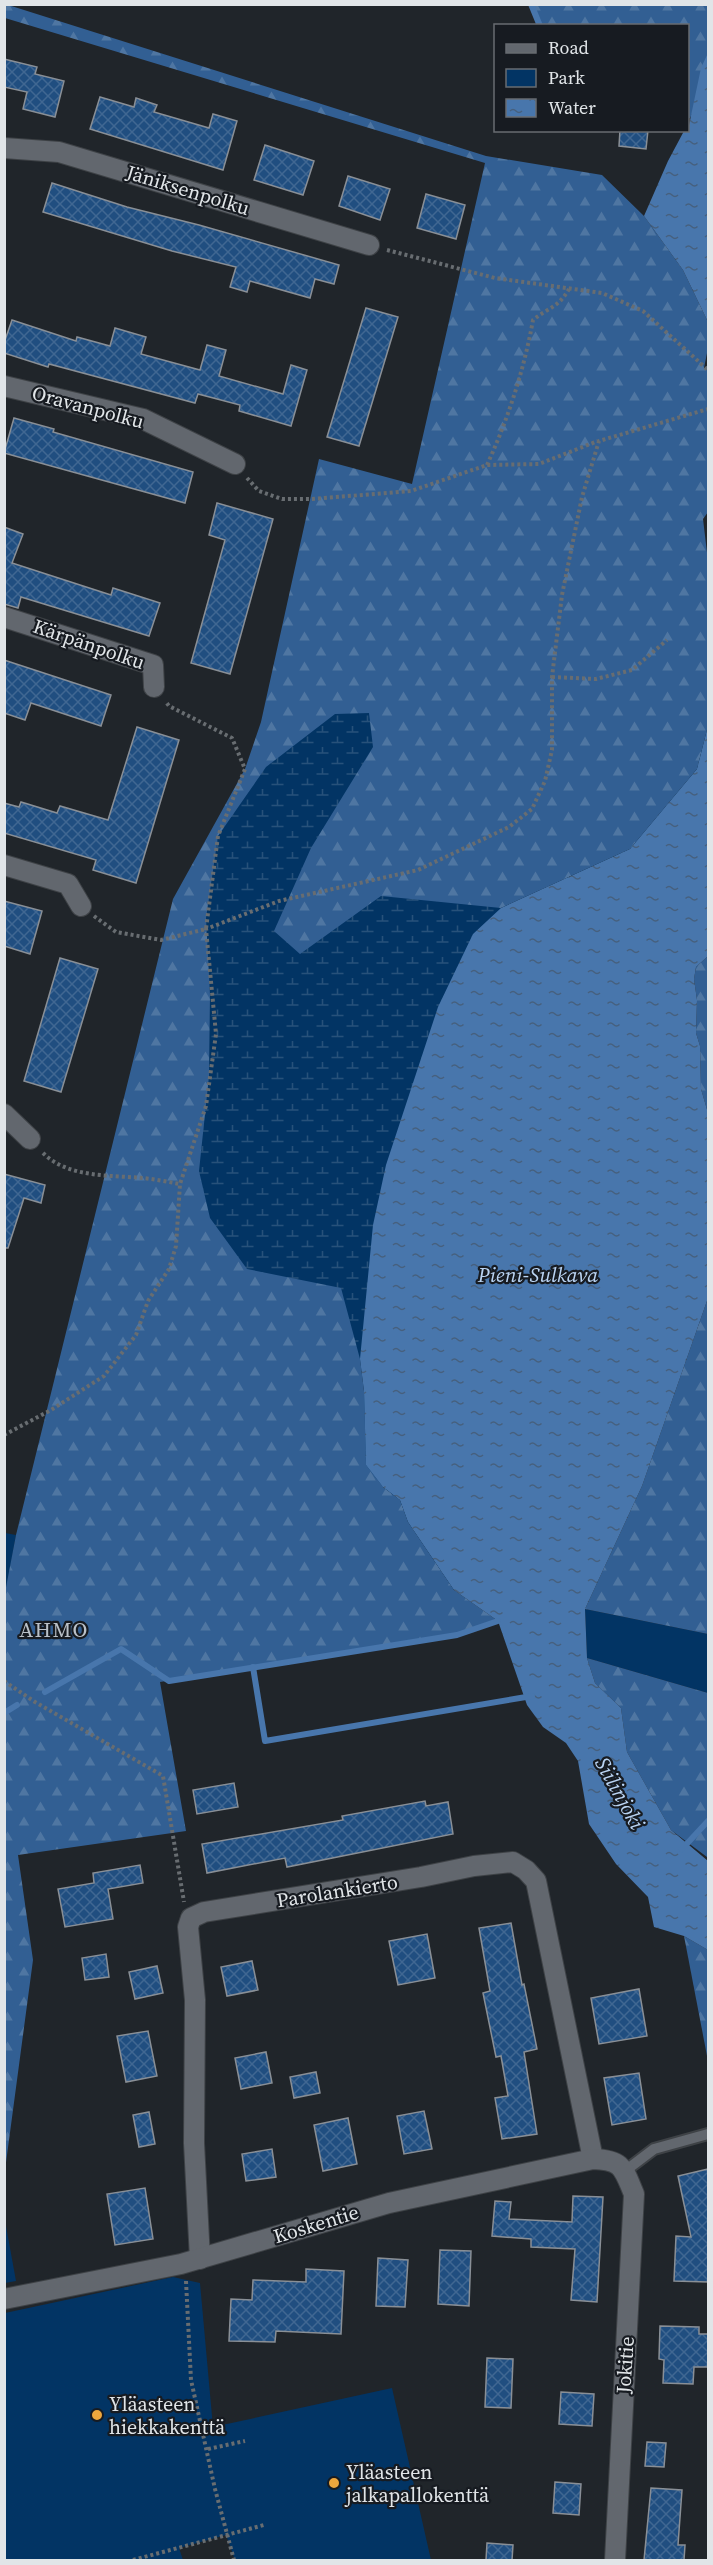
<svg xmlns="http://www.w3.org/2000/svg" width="713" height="2565" font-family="'Source Serif 4',serif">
<defs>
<pattern id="forest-firs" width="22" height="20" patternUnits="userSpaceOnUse" patternTransform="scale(1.5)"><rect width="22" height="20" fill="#325f93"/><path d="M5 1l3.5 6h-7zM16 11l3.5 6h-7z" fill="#4f76a2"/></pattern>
<pattern id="wetland-marsh" width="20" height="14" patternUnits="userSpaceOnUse" patternTransform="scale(1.5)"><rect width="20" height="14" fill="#023464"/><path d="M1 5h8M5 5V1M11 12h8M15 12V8" fill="none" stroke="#27517a"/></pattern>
<pattern id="water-ripples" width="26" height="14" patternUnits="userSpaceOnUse" patternTransform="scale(1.5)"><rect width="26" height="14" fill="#4876ac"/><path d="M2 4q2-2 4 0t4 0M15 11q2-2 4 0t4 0" fill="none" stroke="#46607e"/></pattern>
<pattern id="building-cross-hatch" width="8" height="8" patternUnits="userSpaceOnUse" patternTransform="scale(1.5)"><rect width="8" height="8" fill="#204e80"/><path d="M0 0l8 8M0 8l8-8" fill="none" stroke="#406792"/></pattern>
</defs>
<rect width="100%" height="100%" fill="#20252a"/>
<g fill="#023464">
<path d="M5,1533L16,1535L5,1598L4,1533Z"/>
<path d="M585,1609L708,1634V1693L587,1658Z"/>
<path d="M4,2215L16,2281L5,2283H4Z"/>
<path d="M173,2277L200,2283L213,2427L392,2388L431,2560H235L226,2535L179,2548L183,2560H5V2313Z"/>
</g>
<g fill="url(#forest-firs)">
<path d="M5,4L486,156L602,175L644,216L683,270L708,322V348L704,368L708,370V512L703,519L708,561V726L697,769L630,849L501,908L360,1358L364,1391L383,1487L400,1500L408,1522L454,1590L498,1621L457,1635L160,1682L186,1831L18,1855L33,1960L5,2170L4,1598L16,1535L173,899L245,769L261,722L319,459L412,484L485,163L5,18Z"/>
<path d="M531,5H708V80L690,118H688V26L540,25Z"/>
<path d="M708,956V1113L701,1089L700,1046L696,1033L697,1000L694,979L696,967Z"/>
<path d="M708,1298V1634L585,1609L642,1486Z"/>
<path d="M587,1658L708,1693V1855L707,1857L671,1830L627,1752L621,1708L595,1683Z"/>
<path d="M684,1936L708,1950V2061Z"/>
</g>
<path fill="url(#wetland-marsh)" d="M369,713L373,747L311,848L274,931L300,954L381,896L501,908L630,849L697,769L708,726V872L454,1590L408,1522L400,1500L383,1487L366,1465L364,1391L360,1359L341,1288L247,1269L210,1218L199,1171L209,1076L210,995L206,918L218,836L266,767L335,714Z"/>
<g fill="url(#water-ripples)">
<path d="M708,53V322L683,270L644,216L668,161L684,131L688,130L701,68Z"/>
<path d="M708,726V956L696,967L694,979L697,1000L696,1033L700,1046L701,1089L708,1113V1298L642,1486L585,1609L587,1658L595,1683L621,1708L627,1752L671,1830L708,1861V1950L684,1936L654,1927L648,1897L616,1864L589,1824L578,1761L566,1743L543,1727L527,1705L498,1621L454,1590L408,1522L400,1500L383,1487L366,1465L364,1391L360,1359L373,1225L386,1165L438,1007L473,934L501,908L630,849L697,769Z"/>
</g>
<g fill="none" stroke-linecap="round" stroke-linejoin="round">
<g stroke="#4876ac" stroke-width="6">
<path d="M531,4L540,26"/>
<path d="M253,1667L265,1741L532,1696"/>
<path d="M45,1692L121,1649L169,1681L457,1635L498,1621"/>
<path d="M4,1713L17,1705"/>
<path d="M682,1849L708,1821"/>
</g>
</g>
<g fill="url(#building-cross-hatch)" stroke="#898f96" stroke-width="1.5">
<path d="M4,59L37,67L35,74L64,81L55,117L23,109L27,92L4,87Z"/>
<path d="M100,97L134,107L136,98L157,105L154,112L209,128L213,114L237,121L223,170L90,129Z"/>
<path d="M620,130H648L646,149L619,146Z"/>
<path d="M265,145L314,161L303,195L254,180Z"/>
<path d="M348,176L390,189L380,220L339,206Z"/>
<path d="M52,183L127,207L199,225L339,265L334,284L315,279L310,298L250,281L247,292L230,287L236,267L172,251L43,212Z"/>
<path d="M426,194L465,205L456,239L417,228Z"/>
<path d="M366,308L398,317L359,446L327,437Z"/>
<path d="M12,320L76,341L77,337L110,346L115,328L146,337L141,354L200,370L207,345L226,350L219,376L283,394L291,365L307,370L291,426L239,411L240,405L198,394L195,403L49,364L48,367L4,353V343Z"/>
<path d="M14,418L54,429L53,432L193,472L185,503L4,453Z"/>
<path d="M217,503L273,519L230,674L191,663L225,540L209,535Z"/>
<path d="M4,527L23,534L12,563L111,595L113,588L160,603L149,636L21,597L18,608L4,604Z"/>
<path d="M4,660L111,695L101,726L31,703L25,720L4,713Z"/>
<path d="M137,727L179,740L136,883L93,870L96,860L4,833V803L19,807L21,802L57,813L60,806L108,820Z"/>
<path d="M4,901L42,911L30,954L4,946Z"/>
<path d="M60,958L98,969L61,1092L24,1081Z"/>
<path d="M4,1174L45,1185L41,1203L24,1198L8,1248H4Z"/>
<path d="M234,1783L238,1807L197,1814L193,1790Z"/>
<path d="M425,1801L426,1806L448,1802L453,1834L287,1867L285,1858L207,1873L202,1844L343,1820L342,1816Z"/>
<path d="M140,1865L143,1883L108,1889L113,1919L65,1927L58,1889L94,1883L93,1873Z"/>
<path d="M511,1923L522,1985L524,1984L537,2049L524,2052L537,2134L502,2139L495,2098L508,2096L501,2056L496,2057L483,1993L490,1991L479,1928Z"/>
<path d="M427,1934L435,1978L398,1985L389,1941Z"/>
<path d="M106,1954L109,1977L85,1980L82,1958Z"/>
<path d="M252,1961L258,1990L227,1996L221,1967Z"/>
<path d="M157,1966L163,1993L135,1999L129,1972Z"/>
<path d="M639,1989L647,2036L599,2044L591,1998Z"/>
<path d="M148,2031L157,2076L126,2082L117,2036Z"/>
<path d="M266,2052L272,2083L241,2089L235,2058Z"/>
<path d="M316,2072L320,2093L294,2098L290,2077Z"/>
<path d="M639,2073L646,2119L612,2125L604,2078Z"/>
<path d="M424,2111L432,2149L404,2154L397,2116Z"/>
<path d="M149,2112L155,2144L139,2147L133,2115Z"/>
<path d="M348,2118L357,2164L323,2171L314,2125Z"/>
<path d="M272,2149L276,2177L246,2181L242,2154Z"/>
<path d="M708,2169V2282L674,2281L676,2236L691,2237L678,2176Z"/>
<path d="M145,2188L153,2239L115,2245L107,2194Z"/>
<path d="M573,2196L603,2197L597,2302L571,2300L575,2249L531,2247V2239L492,2236L495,2201L511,2202L509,2219L572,2222Z"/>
<path d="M440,2250L471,2251L469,2306L438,2304Z"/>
<path d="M378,2258L408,2260L405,2307L376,2306Z"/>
<path d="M306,2269L344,2271L341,2334L276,2331L275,2342L229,2341L231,2299L252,2300L253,2280L306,2282Z"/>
<path d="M660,2326L699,2327V2334H708V2367H694L693,2384L663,2383L664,2360L659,2359Z"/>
<path d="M487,2358L513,2359L511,2408L485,2407Z"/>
<path d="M561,2392L594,2394L592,2426L559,2424Z"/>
<path d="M647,2442L666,2443L664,2467L645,2466Z"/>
<path d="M555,2482L581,2484L579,2515L553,2513Z"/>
<path d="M651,2488L682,2490L678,2545H685L684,2560H644Z"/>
<path d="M487,2543L513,2545L512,2560H486Z"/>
</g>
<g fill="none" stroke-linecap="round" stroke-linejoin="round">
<g stroke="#3e4246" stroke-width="14">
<path id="lane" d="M625,2171L654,2149L708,2134"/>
</g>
<g stroke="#3e4246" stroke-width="22">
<g id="street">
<path d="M4,148L59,152L369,245"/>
<path d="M4,386L143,419L235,464"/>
<path d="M4,617L153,665L154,687"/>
<path d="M4,865L68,884L81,906"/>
<path d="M4,1114L30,1139"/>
<path d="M200,2259L194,2143L195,2000L188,1927L191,1918L204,1912L421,1877L474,1866L513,1862L526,1870L536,1881L593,2159"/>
<path d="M4,2299L181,2264L389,2203L593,2159C623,2160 623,2168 634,2194L615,2560"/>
</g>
</g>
<g stroke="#686d71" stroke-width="4" stroke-dasharray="3 3" stroke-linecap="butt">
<path d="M387,250L495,278L602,293L643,311L708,370"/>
<path d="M487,465C508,419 524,370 533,320C549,307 558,308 569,289"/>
<path d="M247,478L259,491L282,499H312L411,491L487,465L539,464L598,441"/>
<path d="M552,677L596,679L632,670L667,640"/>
<path d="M94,916L116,932L161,940L206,929L218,836L245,769L232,738L169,706L166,702"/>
<path d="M43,1153C68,1178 110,1175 142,1178C155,1179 168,1182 180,1184"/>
<path d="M4,1435L51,1410L104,1376L136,1335L148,1301L169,1269L176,1246L180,1184L206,1106L216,1034L206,929L279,901L418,870L509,827L532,809L545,781L552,750V677L562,595L582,497L599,441L708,409"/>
<path d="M4,1681L35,1702L163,1776L184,1902"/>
<path d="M186,2281L191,2380L215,2489L234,2560"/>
<path d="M208,2449L245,2441"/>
<path d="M133,2560L264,2525"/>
</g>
<use href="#lane" stroke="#62676e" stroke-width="10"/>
<use href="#street" stroke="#62676e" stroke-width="20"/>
</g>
<g fill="#eea73d" stroke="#171b21" stroke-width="2">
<circle cx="97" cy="2415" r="6"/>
<circle cx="334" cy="2483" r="6"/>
</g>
<g text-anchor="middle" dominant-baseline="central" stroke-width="4.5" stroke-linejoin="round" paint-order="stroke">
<g font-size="20" fill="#e1e5e8" stroke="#171b21">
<text transform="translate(188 190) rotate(17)">Jäniksenpolku</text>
<text transform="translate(88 407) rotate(15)">Oravanpolku</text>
<text transform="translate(89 644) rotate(19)">Kärpänpolku</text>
<text transform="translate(337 1891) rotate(-9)">Parolankierto</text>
<text transform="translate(316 2224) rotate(-17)">Koskentie</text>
<text transform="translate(625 2365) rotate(-86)">Jokitie</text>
</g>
<g font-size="20" fill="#e1e5e8" stroke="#171b21" text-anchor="start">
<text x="109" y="2404">Yläasteen<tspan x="109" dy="23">hiekkakenttä</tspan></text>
<text x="346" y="2472">Yläasteen<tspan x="346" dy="23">jalkapallokenttä</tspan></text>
</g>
<g font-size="21" font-style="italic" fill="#bad4f3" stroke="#171b21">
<text x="538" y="1274">Pieni-Sulkava</text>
<text transform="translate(620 1793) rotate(61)">Siilinjoki</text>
</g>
<g font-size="21" letter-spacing="1.5" fill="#bac1c8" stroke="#171b21">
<text x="54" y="1629">AHMO</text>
</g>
</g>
<rect width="713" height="2565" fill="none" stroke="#e1e5e8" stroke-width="12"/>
<rect x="494" y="24" width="195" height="108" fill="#171b21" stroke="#686c71" stroke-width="1.5"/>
<rect x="506" y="44" width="30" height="9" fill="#62676e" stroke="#686c71" stroke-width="1.5"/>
<text x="548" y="54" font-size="18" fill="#e1e5e8">Road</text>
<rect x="506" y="69" width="30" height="18" fill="#023464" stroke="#686c71" stroke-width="1.5"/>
<text x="548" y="84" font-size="18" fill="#e1e5e8">Park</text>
<rect x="506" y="99" width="30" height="18" fill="url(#water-ripples)" stroke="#686c71" stroke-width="1.5"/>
<text x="548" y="114" font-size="18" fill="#e1e5e8">Water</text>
</svg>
